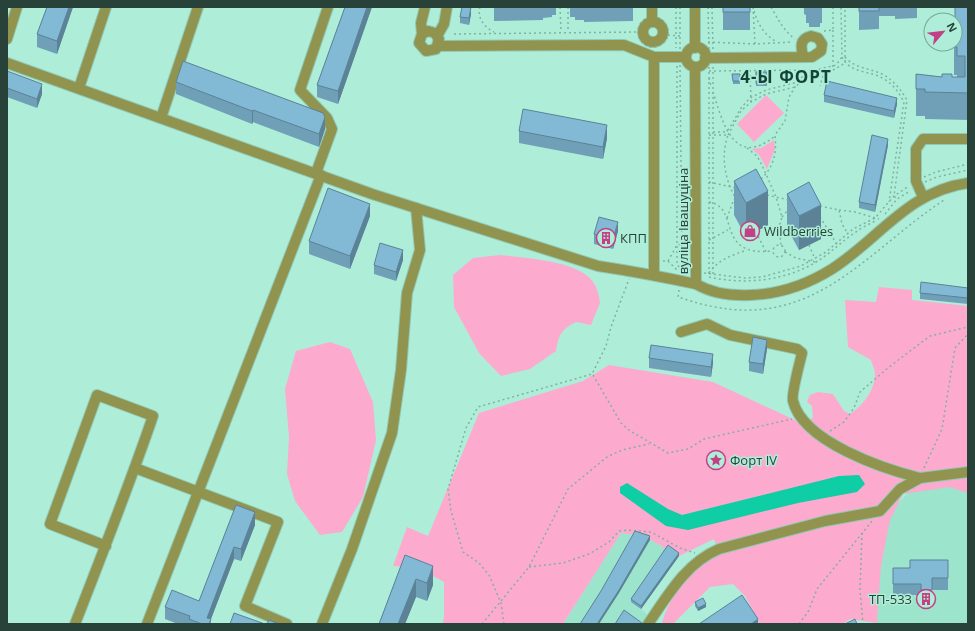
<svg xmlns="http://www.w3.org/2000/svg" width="975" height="631" font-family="'Open Sans',sans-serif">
<rect width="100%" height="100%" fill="#aeeed8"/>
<g fill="#9ce5cc">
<path d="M968,483V624L877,623L882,523L909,491Z"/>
<path d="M621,533L644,536L679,556L641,609L657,623L563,624Z"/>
</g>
<g fill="#fdaacf">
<path d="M766,95L784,113L754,142L737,124Z"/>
<path d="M774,140L775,149L767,169L759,155L752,149L761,148Z"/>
<path d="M500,255C524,258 583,260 595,285C598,290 599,297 600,303L591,325L576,322C561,330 559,334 556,351L530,369L501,376L479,353L454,307L453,275L473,258Z"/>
<path d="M879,287L912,290V300L968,306V493L949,487L903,494L890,520L881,566L877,623L850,619L843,624H760L745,596L733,584L710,587L674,623H662C670,593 695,568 717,548L714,539L679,556L644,536L621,533L563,624H443L444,616V582L418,568L393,566L407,527L428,536L479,413L583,381L609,365L713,382L797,421H805L813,418L812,406L807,402L810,395L818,392L833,394L844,411L850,414C863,406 876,389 875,372C874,368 872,364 871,360L848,347L845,300L876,302Z"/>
<path d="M330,342L350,349L373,402L376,440L363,497L342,532L320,535L295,501L287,474L289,437L285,389L296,351Z"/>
</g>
<path fill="#0fcda4" d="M859,475L865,484L857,492L798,503L688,530L666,526L620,493V487L627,483L668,509L682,515L839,476Z"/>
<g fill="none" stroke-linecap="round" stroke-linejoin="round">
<g stroke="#91c8b5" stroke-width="12">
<g id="minor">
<path d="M695,7V48"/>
<circle cx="653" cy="32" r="10"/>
<path d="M652,22V7"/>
<path d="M422,34L428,31L435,33L439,39L436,49L426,51L419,43L422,34L421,23L425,7"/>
<path d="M437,36L444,24L447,7"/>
<path d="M7,39L17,7"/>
<path d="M438,46L624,45L654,57H686"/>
<circle cx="696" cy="57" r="10"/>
<path d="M654,57V275"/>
<path d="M705,58L812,57L821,51L822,44L818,38L811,36C799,39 801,47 803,57"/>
<path d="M7,63L372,194L598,266C631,271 663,277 696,284"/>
<path d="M695,67L696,284C713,294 732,296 751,295C779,294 808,284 832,269C879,239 908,191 968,183"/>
<path d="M79,88L106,7"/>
<path d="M161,118L198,7"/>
<path d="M316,173L332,129L327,118L300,90L328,7"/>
<path d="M923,197L916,181V149L923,139H968"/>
<path d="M681,332L707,324L730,335L797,349L802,353C800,362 791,394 793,401C803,442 884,469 920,478"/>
<path d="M135,468L278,522L245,606L287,624"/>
<path d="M75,624C102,555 129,486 153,416L97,395L50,524L106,546"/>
<path d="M147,624L321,175"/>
<path d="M322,624L352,549L392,433L401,370L407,293L420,250L416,208"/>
<path d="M648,624C668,595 686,563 719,549L825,521L880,511L900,489L920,478L968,472"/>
</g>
</g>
<g stroke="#7fb2a1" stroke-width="1.5" stroke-dasharray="2 3" stroke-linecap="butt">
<path d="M480,7C477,18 484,27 494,32"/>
<path d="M560,7L561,31"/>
<path d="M568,7V31"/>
<path d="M676,7V48"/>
<path d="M680,7V49"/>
<path d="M708,7L709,49"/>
<path d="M712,7L713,49"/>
<path d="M753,7L755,44"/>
<path d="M771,7C778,19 783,30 795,39"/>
<path d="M754,11C758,24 764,35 777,42"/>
<circle cx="653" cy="32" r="15"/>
<path d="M833,30V70"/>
<path d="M824,31L833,30V7"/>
<path d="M454,34L638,32"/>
<path d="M668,35L680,36"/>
<path d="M708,42L755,44L792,42"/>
<path d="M842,57C850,74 870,70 884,79C894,85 899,93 904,102L889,202"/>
<path d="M845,57C855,69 871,68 884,75C894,81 901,90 907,100L894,196L897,199"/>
<path d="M680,65L682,269"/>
<path d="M677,66V265L682,269L686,270"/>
<path d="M709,67V277C744,285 785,281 816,262C831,253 842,241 856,232C862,227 870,224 877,220"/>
<path d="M750,70L751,102"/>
<path d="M709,71L815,70"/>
<path d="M818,71L824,72L820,86"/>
<path d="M709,78L711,86"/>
<path d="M713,92C723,123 734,169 775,136"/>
<path d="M713,132H724L729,129L741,108L750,98L766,90L794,83L806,74L816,70L836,65L842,57L841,7"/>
<path d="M709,135H728C721,156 724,177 735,197"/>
<path d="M728,135L741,111L751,102L766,94L795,87L809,76L833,70L845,63V7"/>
<path d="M747,148L757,156L762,165L776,197L782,217L779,227L781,245"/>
<path d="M924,177L936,172L968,164"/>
<path d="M761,179C774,167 777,152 775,135L785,121L789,97L795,87L794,83"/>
<path d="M709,182L736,188"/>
<path d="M925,182L937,177L968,170"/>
<path d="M767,195L789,200"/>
<path d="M709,202C741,207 714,257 772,251"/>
<path d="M820,206L839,210L842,224L848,234"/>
<path d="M839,210L855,212L879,219"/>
<path d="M885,214L897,199L910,191"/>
<path d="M782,217L787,211"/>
<path d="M820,217L838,246"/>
<path d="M727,218L734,199"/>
<path d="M756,232L766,252"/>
<path d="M709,240L728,230"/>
<circle cx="779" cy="251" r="6"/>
<path d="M809,245L815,259"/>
<path d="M785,252L796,258L815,262"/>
<path d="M663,261H668L678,271"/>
<path d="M668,261L677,245L682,244"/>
<path d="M704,273L744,278L762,277L801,266L826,252L853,229L875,218L894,196L909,186"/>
<path d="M709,273C718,260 732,255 747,250"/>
<path d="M713,274V67"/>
<path d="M679,290L678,297C688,300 699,304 710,306C815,329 867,251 944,200"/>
<path d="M593,375L621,423L630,431L668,453L688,449L704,439L792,419"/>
<path d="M830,431L844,422L854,408L860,392L889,367L930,336L968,327"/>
<path d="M924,468L942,429L955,348L968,334"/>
<path d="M862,533L860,590L863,624"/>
<path d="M529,567L563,563L589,554L609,542L619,531L628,530L651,532L680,548L695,553"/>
<path d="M482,624L529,567L568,489L607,457L622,450L649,444"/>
<path d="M504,624L501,603L489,575L479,563L463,552L451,511L448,489L466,428L478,407L592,374L606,346L611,327L629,279"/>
<path d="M799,624L808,612L817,589L872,521"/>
</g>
<use href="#minor" stroke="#90944e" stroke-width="10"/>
</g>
<g fill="#70a0b8">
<path d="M47,7H73L57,54L37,47V34Z"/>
<path d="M345,7H372L338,104L317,97V85Z"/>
<path d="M494,7H556V15H552V17L543,18V20L494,21Z"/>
<path d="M570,7H633V21L584,22V20H575V17H570Z"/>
<rect x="723" y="7" width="27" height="23"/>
<path d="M804,7H822V23H820V27H809V23H806V15L804,14Z"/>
<path d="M859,7H917V18L895,19V16H879V29L859,30Z"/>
<path d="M968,7V120L925,119V116H916V74L942,77H957V75H954V47Z"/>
<path d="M471,14L469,25L460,23V17Z"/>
<path d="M7,71L42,94L37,108L7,97Z"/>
<rect x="756" y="72" width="11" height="14"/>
<path d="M732,74H740V84H733Z"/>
<path d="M176,82L325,129L319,147L253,122L252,124L176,94Z"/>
<path d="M824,95L897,104L894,118L824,102Z"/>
<path d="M519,131L607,138L603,159L519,143Z"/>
<path d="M888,145L875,212L859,208V202Z"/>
<path d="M734,181L768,225L746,237L734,215Z"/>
<path d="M787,194L821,239L799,250L787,228Z"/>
<path d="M370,216L350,269L309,254V241Z"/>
<path d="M618,231L613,249L594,244V234Z"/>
<path d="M403,260L396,281L374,274V265Z"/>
<path d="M968,288V304L920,299V293Z"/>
<path d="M767,349L763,374L749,371V362Z"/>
<path d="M649,358L713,363L711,377L649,368Z"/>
<path d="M236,505L255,525L241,561L234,559L211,619V624H178L165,619V607L199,601Z"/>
<path d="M405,555L433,585L427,601L416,597L405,624H379Z"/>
<path d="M679,556L641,609L631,602V599Z"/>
<path d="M948,560V590H932V602H921V595H893V568H910Z"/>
<path d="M695,602L706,607L698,611L695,606Z"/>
</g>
<g fill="#5b8296">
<path d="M69,7H73L57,54V41Z"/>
<path d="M367,7H372L338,104V91Z"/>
<path d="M471,7V14L469,25V18Z"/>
<path d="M42,84V94L37,108V99Z"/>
<path d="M897,98V104L894,118V111Z"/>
<path d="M253,110V122L252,124V111Z"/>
<path d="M325,117V129L319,147V134Z"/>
<path d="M607,125V138L603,159V147Z"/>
<path d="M888,139V145L875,212V205Z"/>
<path d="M768,191V225L746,237V203Z"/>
<path d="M370,204V216L350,269V256Z"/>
<path d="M821,205V239L799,250V216Z"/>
<path d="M618,222V231L613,249V239Z"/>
<path d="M403,250V260L396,281V272Z"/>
<path d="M767,340V349L763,374V364Z"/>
<path d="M713,354V363L711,377V367Z"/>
<path d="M255,512V525L241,561V549Z"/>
<path d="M650,536V540L619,593L599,624H597Z"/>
<path d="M234,547V559L209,624L207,618Z"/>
<path d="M679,553V556L641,609V606Z"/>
<path d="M433,566V585L427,601V583Z"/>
<path d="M416,579V597L405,624H398Z"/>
<path d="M706,604V607L698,611V608Z"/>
<path d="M758,619V624H751Z"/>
</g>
<g fill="#82bad6" stroke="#5b8296">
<path d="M47,7H69L57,41L37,34Z"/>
<path d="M345,7H367L338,91L317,85Z"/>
<path d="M462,7H471L469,18L460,17Z"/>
<rect x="723" y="7" width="27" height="5"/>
<rect x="859" y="7" width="20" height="4"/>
<path d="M955,7H968V93L925,92V89H916V74L942,77V74H952V77H965V56H957V47H954V44H955Z"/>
<path d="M183,61L323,113L325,117L319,134L253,110L252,111L176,82Z"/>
<path d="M7,71L42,84L37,99L7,88Z"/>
<rect x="756" y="72" width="11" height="11"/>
<path d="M732,74H740V81H733Z"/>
<path d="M827,81L897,98L894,111L824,95Z"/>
<path d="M523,109L607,125L603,147L519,131Z"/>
<path d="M872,135L888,139L875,205L859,202Z"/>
<path d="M756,169L768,191L746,203L734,181Z"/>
<path d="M809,182L821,205L799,216L787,194Z"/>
<path d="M328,188L370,204L350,256L309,241Z"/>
<path d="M599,217L618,222L613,239L594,234Z"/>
<path d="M380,243L403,250L396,272L374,265Z"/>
<path d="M921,282L968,288V298L920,293Z"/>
<path d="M753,337L767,340L763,364L749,362Z"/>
<path d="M651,345L713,354L711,367L649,358Z"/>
<path d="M236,505L255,512L241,549L234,547L207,618L211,619L209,624H202L189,619L190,616L165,607L172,590L199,601Z"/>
<path d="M635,531L650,536L619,590L597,624H580L601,591Z"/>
<path d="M668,545L679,553L641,606L631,599Z"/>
<path d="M405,555L433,566L427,583L416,579L398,624H379Z"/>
<path d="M910,560H948V578H932V590H921V584H893V568H910Z"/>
<path d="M742,595L758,619L751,624H699Z"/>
<path d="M703,598L706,604L698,608L695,602Z"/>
<path d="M624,610L642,623L641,624H615Z"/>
<path d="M234,613L265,624H230Z"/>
<path d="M855,619L857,624H845Z"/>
<path d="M269,620L279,624H267Z"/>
</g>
<defs>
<g id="shop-ring" transform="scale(1)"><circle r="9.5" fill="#aeeed8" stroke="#c34086" stroke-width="1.5"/><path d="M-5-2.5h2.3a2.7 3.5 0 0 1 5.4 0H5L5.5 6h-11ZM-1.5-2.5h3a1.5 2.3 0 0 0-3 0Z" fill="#c34086"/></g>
<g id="building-ring" transform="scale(1)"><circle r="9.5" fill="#aeeed8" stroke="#c34086" stroke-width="1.5"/><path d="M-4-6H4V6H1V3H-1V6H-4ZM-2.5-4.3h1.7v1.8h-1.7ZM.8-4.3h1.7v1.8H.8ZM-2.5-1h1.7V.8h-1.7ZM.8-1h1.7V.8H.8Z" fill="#c34086"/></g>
<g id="sight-ring" transform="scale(1)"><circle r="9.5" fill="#aeeed8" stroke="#c34086" stroke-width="1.5"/><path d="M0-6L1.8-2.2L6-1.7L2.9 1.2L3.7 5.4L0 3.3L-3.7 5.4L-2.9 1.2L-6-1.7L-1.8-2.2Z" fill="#c34086"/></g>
</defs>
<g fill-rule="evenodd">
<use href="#shop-ring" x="750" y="231"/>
<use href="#building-ring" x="606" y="238"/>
<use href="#sight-ring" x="716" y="460"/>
<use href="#building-ring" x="926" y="599"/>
</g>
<g text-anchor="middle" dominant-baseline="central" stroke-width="3" stroke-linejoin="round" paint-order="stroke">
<g font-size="13" fill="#284239" stroke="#aeeed8">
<text transform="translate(683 221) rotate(-90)">вуліца Івашуціна</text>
</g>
<g font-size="13" fill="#284239" stroke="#aeeed8" text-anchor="start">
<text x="764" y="231">Wildberries</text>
<text x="620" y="238">КПП</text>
<text x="730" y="460">Форт IV</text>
<text x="912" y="599" text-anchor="end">ТП-533</text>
</g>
<g font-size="17" font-weight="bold" letter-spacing="1" fill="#144437" stroke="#aeeed8">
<text x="786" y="76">4-Ы ФОРТ</text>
</g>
</g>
<rect width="975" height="631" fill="none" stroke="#284239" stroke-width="16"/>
<g transform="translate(943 32) rotate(62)"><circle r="19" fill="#aeeed8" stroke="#78a998"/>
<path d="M0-3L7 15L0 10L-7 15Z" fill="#c34086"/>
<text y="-6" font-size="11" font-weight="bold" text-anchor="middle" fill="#284239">N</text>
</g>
</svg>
